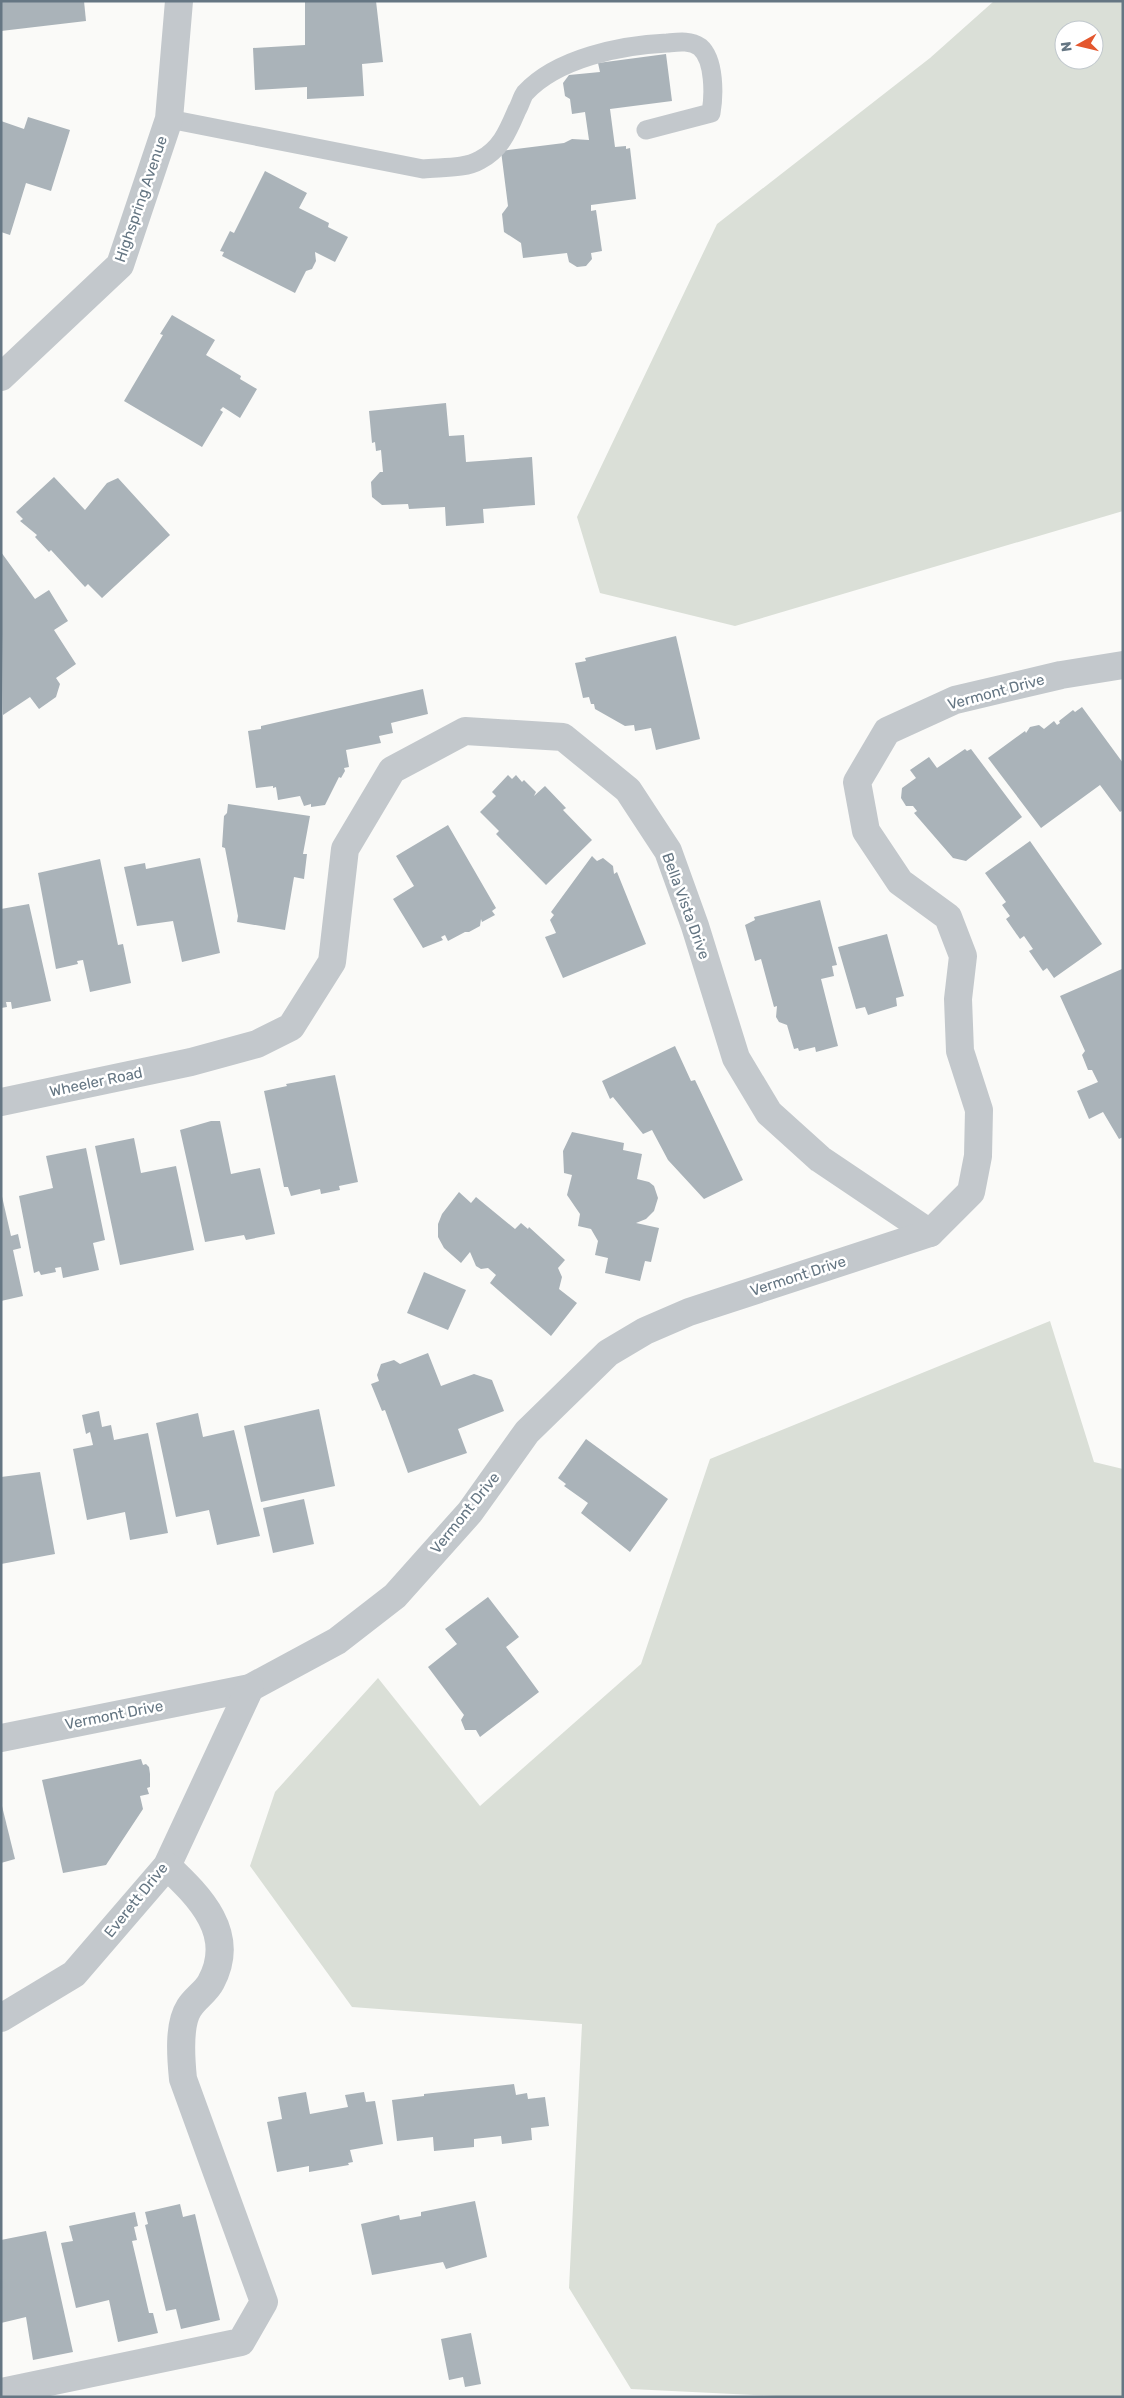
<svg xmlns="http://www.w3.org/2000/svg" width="1124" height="2398" font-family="Rubik,sans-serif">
<rect width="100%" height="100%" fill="#fafaf8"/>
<g fill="#dadfd7" fill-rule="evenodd">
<path d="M994,1H1123V511L735,626L600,593L577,517L717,224L930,58ZM1064,30H1094V60H1064Z"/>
<path d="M1050,1321L1094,1462L1123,1469V2397H796L631,2389L569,2288L582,2024L352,2007L250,1866L275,1792L378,1678L480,1806L641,1664L710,1459Z"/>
</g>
<g fill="#aab3b9">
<path d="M1,1H84L86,21L1,31Z"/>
<path d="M305,1H376L383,62L362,64L364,96L307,99V87L255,90L253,48L305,45Z"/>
<path d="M666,54L672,101L610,109L615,147L626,146V149L630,148L636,199L591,205V211L596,210L602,251L591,253L592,259L586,266L577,267L569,262L567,253L523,258L521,243L504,232L502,214L508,206L501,151L564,143L572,139L589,140L585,112L572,114L570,99L565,96L563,83L569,75L600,72L598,63Z"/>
<path d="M28,117L70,130L51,191L26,183L10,235L1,232V121L24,129Z"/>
<path d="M265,171L307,193L299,208L329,223L328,227L348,237L335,262L315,252L316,261L312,269L306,271L295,293L222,256L224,252L220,251L230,231L234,233Z"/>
<path d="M172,315L215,340L206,355L241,376L240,379L257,389L240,418L223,407L220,410L223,412L202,447L124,401L163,335L160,334Z"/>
<path d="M446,403L449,436L464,435L466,462L532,457L535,505L483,509L484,523L446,526L445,507L409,509L408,504L382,505L372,497L371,482L380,472H383L381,450L376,451L375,442L372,443L369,411Z"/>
<path d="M54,477L85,510L107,483L118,478L170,535L102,598L88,584L85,587L51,550L49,552L35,537L37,535L20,521L23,519L16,512Z"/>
<path d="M1,552L35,599L49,590L68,621L54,630L76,664L56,678L60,684L56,697L39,709L30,697L3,715Z"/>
<path d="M676,636L700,739L656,750L651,728L635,731L634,725L625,726L595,709L594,704H591L589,697L583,698L575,663L586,661L585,658Z"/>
<path d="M423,689L428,714L391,723L393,733L379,736L381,743L346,750L349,767L344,768L345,771L341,778L339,777L325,805L311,807V804L304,806L300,796L278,800L276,787L273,788V786L256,788L248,731L261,729V726Z"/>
<path d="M1082,707L1123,763V810L1120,812L1100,785L1041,828L988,758L1025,731L1026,733L1030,727L1039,725L1044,729L1054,721L1057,725L1060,723L1059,721L1073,710L1075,712Z"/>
<path d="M965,749L967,751L971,749L1022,817L966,861L953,858L914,813L917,811L913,806H906L901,798L902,788L916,778L910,770L929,757L937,768Z"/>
<path d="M508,775L512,779L516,775L522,782L524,780L536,792L534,796L545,786L566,808L563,810L592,840L546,885L496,834L499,831L480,812L496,796L492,792Z"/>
<path d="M228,804L310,816L303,854H307L304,879L294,877L285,930L237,922L238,916L225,848L222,847L224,816L227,813Z"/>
<path d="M448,825L496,908L492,911L495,915L482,922L481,919L480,926L469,932H465L448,941L445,935L441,937L443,940L423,948L393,899L414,886L396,856Z"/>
<path d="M1030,841L1102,944L1054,978L1047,968L1043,971L1029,951L1033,949L1024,936L1020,939L1006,919L1010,916L1002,905L1006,902L985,873Z"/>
<path d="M592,856L597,861L603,858L613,866L614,874L617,872L646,944L563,978L545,937L556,933L550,920L554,915L551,912Z"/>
<path d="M200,858L220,953L182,962L173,921L137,926L124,867L145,863L146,869Z"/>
<path d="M100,859L118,945L123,944L131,983L90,992L83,960L77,961L78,964L56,969L38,873Z"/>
<path d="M820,900L837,965L832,966L834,976L821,979L838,1046L816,1052L815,1047L799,1051L798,1048L794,1049L787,1025L779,1022L776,1017L777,1006L774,1007L761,959L755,961L745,925L755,920L754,917Z"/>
<path d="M29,904L51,1001L12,1009L11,1002H6L7,1007L1,1008V909Z"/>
<path d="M887,934L904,996L896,998L897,1006L868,1015L865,1007L856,1009L838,947Z"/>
<path d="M1122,969L1123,1137L1119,1139L1103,1112L1089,1119L1077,1091L1098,1082L1092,1070H1088L1082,1055L1085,1051L1060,996Z"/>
<path d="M675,1046L691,1081L695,1080L743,1180L704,1199L668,1160L652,1130L643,1134L613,1097L610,1099L602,1081Z"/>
<path d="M335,1075L358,1182L339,1186L340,1190L321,1194L320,1189L291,1196L288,1187H284L264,1091L287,1086L286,1084Z"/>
<path d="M211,1121H220L231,1174L260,1168L275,1234L246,1240L244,1235L205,1242L180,1130Z"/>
<path d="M572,1132L624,1143L623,1150L642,1154L637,1179L649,1182L654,1186L658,1198L654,1211L646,1219L636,1223L659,1228L651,1262L645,1261L640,1281L605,1273L608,1258L595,1255L598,1241L591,1229L578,1226L580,1214L567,1195L572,1175L564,1173L563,1151Z"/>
<path d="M134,1138L141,1173L176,1166L194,1250L120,1265L95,1146Z"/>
<path d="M86,1148L105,1240L93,1243L99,1270L63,1278L61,1267L55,1268L56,1272L41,1275L39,1271L34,1273L19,1196L53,1188L46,1156Z"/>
<path d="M1,1192L11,1236L18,1234L21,1248L13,1250L23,1296L1,1301Z"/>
<path d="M459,1192L471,1203L476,1197L515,1229L521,1223L528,1229L529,1227L565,1260L558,1268L562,1277L559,1289L577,1303L551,1336L490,1283L496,1275L488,1268L481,1269L476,1266L470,1252L461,1263L444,1248L438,1237V1224L442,1214Z"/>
<path d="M424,1272L466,1290L448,1330L407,1313Z"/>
<path d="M428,1353L441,1386L474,1374L492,1380L504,1411L458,1429L467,1453L408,1473L385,1410L382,1411L371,1384L379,1381L377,1375L381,1364L394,1360L400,1364Z"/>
<path d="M319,1409L335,1486L261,1502L244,1426Z"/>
<path d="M99,1411L102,1427L111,1425L114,1440L148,1433L168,1533L130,1540L125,1512L87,1520L73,1449L93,1445L90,1432L86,1434L82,1415Z"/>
<path d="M198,1413L203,1437L234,1430L260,1536L217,1545L209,1510L176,1517L156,1423Z"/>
<path d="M586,1439L668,1499L630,1552L581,1513L588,1503L564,1486L566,1484L558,1478Z"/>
<path d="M40,1472L55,1554L1,1564V1477Z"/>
<path d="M304,1499L314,1544L273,1553L263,1508Z"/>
<path d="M488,1597L519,1637L506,1647L539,1692L480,1737L476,1730H465L461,1720L464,1715L428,1667L457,1644L445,1629Z"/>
<path d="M141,1759L143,1765L146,1764L149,1767L150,1774V1787L147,1788L149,1794L140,1796L143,1809L106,1865L63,1873L42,1780Z"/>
<path d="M1,1802L15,1859L1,1863Z"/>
<path d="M514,2084L516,2095L527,2093L528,2099L545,2097L549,2126L531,2128L532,2140L502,2144L501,2136L474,2139V2147L434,2151L433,2137L397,2141L392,2100L424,2096V2094Z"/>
<path d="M306,2092L310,2114L348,2107L345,2095L364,2092L366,2102L375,2101L383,2144L350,2150L353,2162L348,2163L349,2165L309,2172V2166L277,2172L267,2122L282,2119L278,2097Z"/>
<path d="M475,2201L487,2257L446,2269L443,2262L372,2275L361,2224L399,2215L400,2220L421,2216V2212Z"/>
<path d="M180,2204L183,2217L195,2214L220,2320L181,2329L176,2309L166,2311L145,2225L148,2224L145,2212Z"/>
<path d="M135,2212L138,2226L134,2227L137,2240L132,2241L149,2313H153L158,2333L118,2342L109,2300L76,2308L61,2243L73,2241L69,2226Z"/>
<path d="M46,2231L73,2352L33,2360L26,2317L1,2323V2240Z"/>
<path d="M471,2333L481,2384L465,2387L463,2377L449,2380L441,2339Z"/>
</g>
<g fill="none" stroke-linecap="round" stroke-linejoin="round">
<path stroke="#c3c8cc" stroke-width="19" d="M169,119L423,169C440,167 465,169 480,160C501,149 508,131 517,110C520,105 522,97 525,93C557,58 622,45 667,43C678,42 690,40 700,47C715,60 714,96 711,113L646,130"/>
<g stroke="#c3c8cc" stroke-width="28">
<path d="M1,377L120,265L169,119L179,1"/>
<path d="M1,1102L191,1062L257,1044L291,1027L332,962L345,849L392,770L465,731L563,737L628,790L668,851L695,926L736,1058L769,1113L820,1159L930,1233"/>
<path d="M1,1738L250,1688L337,1641L395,1596L470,1512L527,1432L608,1353L645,1331L689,1312L930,1233L971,1192L978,1156L979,1110L960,1051L958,999L963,956L948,917L900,882L866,831L857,782L887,731L955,700L1061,675L1123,665"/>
<path d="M1,2018L74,1974L167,1866L250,1688"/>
<path d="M1,2392L241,2342L264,2302L183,2079C181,2059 178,2025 189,2008C195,1998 206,1992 211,1982C237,1934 200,1897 167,1866"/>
</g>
</g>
<g text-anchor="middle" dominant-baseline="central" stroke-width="5" stroke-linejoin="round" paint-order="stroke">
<g font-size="15" fill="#657683" stroke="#fff">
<text transform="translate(141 199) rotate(-71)">Highspring Avenue</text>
<text transform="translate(996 692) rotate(-15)">Vermont Drive</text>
<text transform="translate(686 906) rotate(70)">Bella Vista Drive</text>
<text transform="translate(96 1082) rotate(-12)">Wheeler Road</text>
<text transform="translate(798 1276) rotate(-18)">Vermont Drive</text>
<text transform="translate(465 1513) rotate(-51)">Vermont Drive</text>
<text transform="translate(114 1715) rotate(-11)">Vermont Drive</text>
<text transform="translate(136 1900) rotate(-51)">Everett Drive</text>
</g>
</g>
<rect width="1124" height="2398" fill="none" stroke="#657683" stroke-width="5"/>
<g transform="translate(1079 45) rotate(262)"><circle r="24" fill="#ffffff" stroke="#c1c8cd"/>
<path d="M0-4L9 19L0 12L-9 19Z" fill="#e4572e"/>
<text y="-8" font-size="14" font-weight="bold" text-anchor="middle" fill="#657683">N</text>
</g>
</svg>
